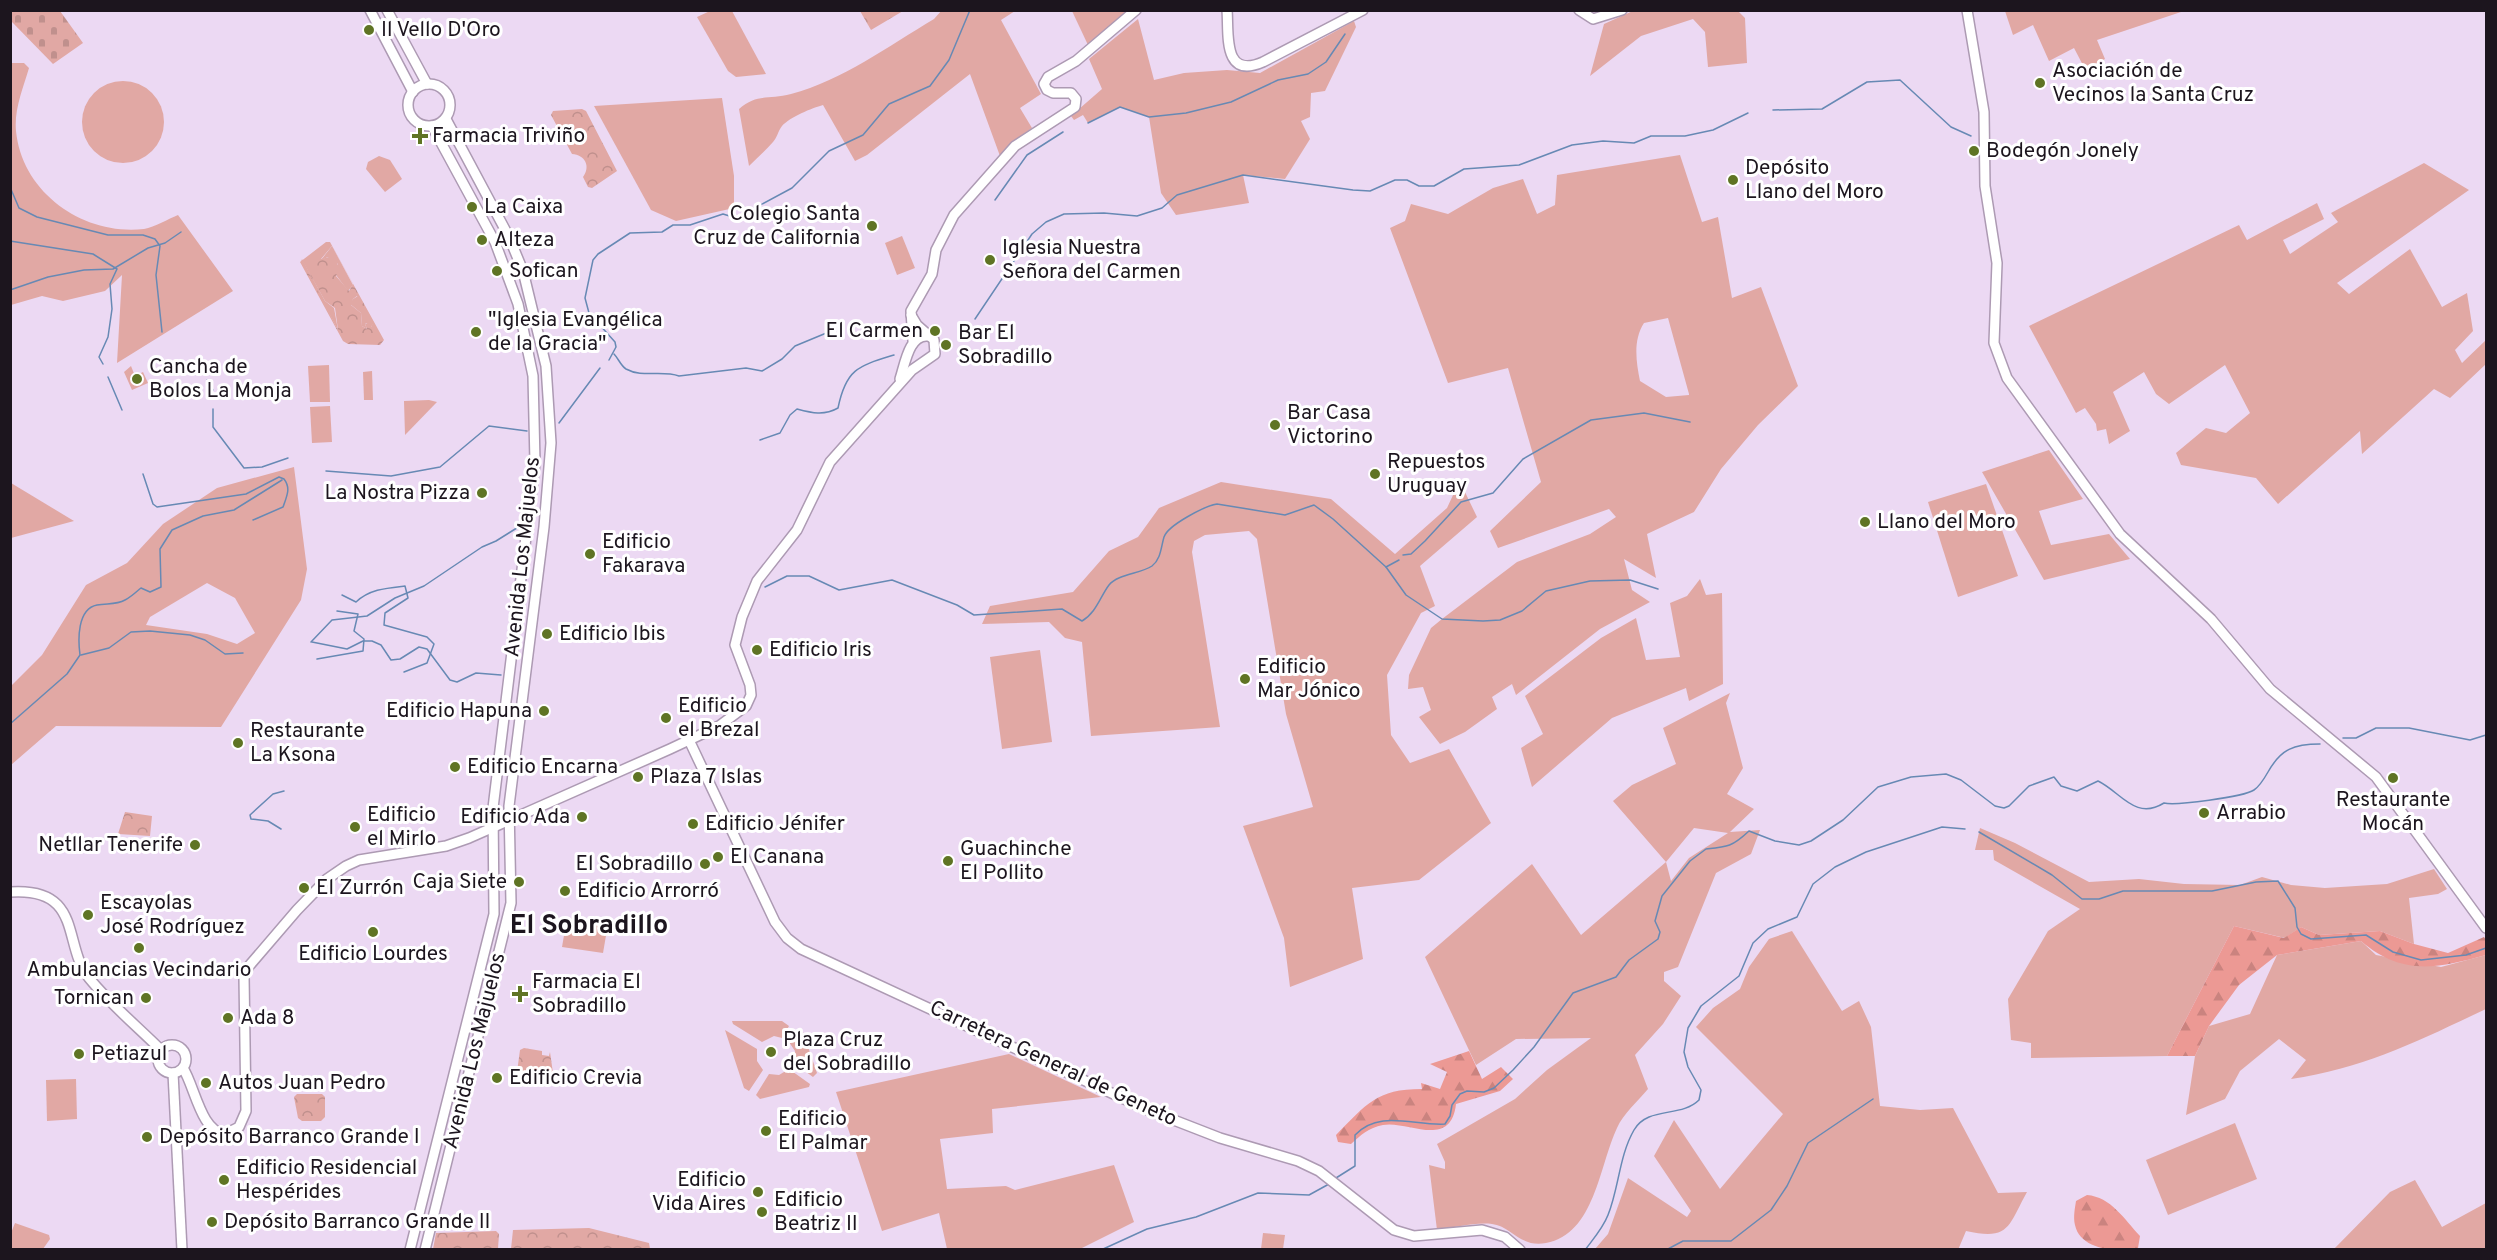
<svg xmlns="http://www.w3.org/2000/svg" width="2497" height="1260" font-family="Overpass,sans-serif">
<defs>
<pattern id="forest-firs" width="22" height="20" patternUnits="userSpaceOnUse" patternTransform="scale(1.5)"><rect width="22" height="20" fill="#ec9994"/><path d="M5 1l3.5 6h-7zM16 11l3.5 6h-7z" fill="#ca837f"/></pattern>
<pattern id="cemetery-stones" width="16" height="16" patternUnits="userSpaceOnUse" patternTransform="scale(1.5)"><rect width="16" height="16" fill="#e1a8a4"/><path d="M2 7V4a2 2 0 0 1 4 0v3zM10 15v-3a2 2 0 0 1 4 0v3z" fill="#c0908d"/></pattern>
<pattern id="park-crowns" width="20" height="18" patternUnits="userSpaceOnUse" patternTransform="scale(1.5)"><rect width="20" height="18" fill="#e1a8a4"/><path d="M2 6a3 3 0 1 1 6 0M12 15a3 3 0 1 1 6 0" fill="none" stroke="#c0908d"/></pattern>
</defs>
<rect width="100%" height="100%" fill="#ecd9f3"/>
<g fill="#e1a8a4" fill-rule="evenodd">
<path d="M942,10L1015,11L1001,20L1041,94L1020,108L1032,128L1013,142L1000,156L970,74L867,155L855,161L823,105C812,108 790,117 782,126C778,131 777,138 773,142C766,150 757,158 749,166L739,109C757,93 769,100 791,94C843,80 887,47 934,19Z"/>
<path d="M1635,10L1738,11L1745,18L1747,63L1708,67L1705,32L1693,19L1641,36L1590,76L1604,24Z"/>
<path d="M710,11H732L766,74L736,77L728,71L697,17Z"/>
<path d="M1072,11H1129L1088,45Z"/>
<path d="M2005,11H2184L2097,40L2105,59L2085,69L2074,48L2049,61L2033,25L2013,35Z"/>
<path d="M1138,19L1154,80L1184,73L1227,70L1260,73L1354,21L1356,27L1325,91L1311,93L1310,117L1301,121L1310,139L1285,179L1243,175L1249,203L1176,215L1161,193L1149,117L1120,107L1088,123L1083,115L1074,120L1071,116L1102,89L1089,59Z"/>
<path d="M11,63H24L29,68C23,89 14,109 16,131C22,193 84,236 144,229C155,227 168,219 178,215L233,291L117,363L122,275L105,291L63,301L42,296L11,305Z"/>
<circle cx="123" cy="122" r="41"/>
<path d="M722,98L734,176V208L676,221L651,210L594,106Z"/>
<path d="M1680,155L1702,222L1718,217L1732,298L1761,287L1798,386L1758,425L1721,469L1694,512L1647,534L1656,578L1624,559L1632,590L1650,602L1600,629L1516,695L1512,684L1492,697L1497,709L1465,732L1440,744L1419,717L1431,710L1423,687L1408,689L1409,675L1431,628L1442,619L1517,562L1590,534L1616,517L1609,509L1498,548L1490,531L1541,482L1508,368L1448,383L1390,228L1405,221L1411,204L1448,214L1493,188L1523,179L1537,214L1555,205L1557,175ZM1668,318L1689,394V395L1666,397L1640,381C1636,361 1633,340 1644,323Z"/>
<path d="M379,156L390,160L402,179L385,192L366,169L368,162Z"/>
<path d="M2424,163L2469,190L2337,283L2349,294L2410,249L2442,307L2467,293L2473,331L2455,350L2462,363L2486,340V364L2450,398L2434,389L2362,454L2360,431L2278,504L2256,478L2181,465L2176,453L2206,428L2226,433L2250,413L2225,365L2169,404L2156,394L2144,372L2113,392L2130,431L2109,444L2106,429L2097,431L2096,424L2085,408L2076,413L2029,326L2239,225L2247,240L2317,203L2324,219L2283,240L2290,254L2338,222L2331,213Z"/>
<path d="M902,236L915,268L897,275L885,243Z"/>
<path d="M332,246L353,285L348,291L336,275L338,264L328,257L321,260Z"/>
<path d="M302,259L325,301L334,308L338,330L301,262Z"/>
<path d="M358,296L374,323L370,328L367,323L365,324L367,329L362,326L361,313L350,304L353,299Z"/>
<path d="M329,365L330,402H310L308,366Z"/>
<path d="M131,366L135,376L143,372L148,383L132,390L124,372Z"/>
<path d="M372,371L373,400H364L363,372Z"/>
<path d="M429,400L437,402L405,435L404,401Z"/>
<path d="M330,406L332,442L312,443L310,407Z"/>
<path d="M2049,450L2083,499L2039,511L2051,545L2109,534L2130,559L2044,580L1982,472Z"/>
<path d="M294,467L307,569L301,600L221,727L56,726L11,765V686L42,655L86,585L127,563L163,524L217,488ZM207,583L235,598L255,633L237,644L207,634L146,625L150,617Z"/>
<path d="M1221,482L1331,499L1395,554L1447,508L1454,493L1463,488L1477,517L1420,566L1435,606L1421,613L1387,675L1391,735L1410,763L1449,749L1491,823L1419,880L1352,888L1363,959L1290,987L1284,938L1243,826L1313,807L1286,714L1257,539L1249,531L1205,535L1194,541L1192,552L1220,727L1091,736L1082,642L1065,638L1049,622L982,624L990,606L1073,592L1109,551L1138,537L1159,508Z"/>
<path d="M11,483L74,521L11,538Z"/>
<path d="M1986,484L2018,576L1958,597L1928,502Z"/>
<path d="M1700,579L1706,595L1722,593L1723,684L1689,701L1686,688L1612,718L1532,787L1521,748L1543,734L1525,696L1601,638L1636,618L1646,660L1680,657L1670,603L1687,596Z"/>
<path d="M1040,650L1052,742L1002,749L990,657Z"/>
<path d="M1730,693L1726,703L1743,768L1727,794L1754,809L1730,832L1760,830L1751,854L1716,873L1678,967L1664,972V981L1681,996L1663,1024L1635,1055L1648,1089C1638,1101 1623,1114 1617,1128C1599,1166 1595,1234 1546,1243C1520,1248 1511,1226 1492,1224C1475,1222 1454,1228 1437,1230L1429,1165L1445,1169V1162L1437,1144L1515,1099L1547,1070L1591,1038L1516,1039L1476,1065L1425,957L1532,864L1581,935L1666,862L1613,801L1632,785L1676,764L1663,728ZM1694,828L1728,833L1689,858L1671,881L1666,862Z"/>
<path d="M1980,828L2015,843L2089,882L2139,879L2184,884L2240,885L2262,877L2291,885L2325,888L2387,884L2434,869L2447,889L2438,894L2409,898L2414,944L2380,931L2319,935L2301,927L2285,938L2234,926L2167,1056L2031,1058V1043L2011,1040L2008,999L2048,931L2080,909L1994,860L1993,850H1975Z"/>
<path d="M567,918L608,924L603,953L562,947Z"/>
<path d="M1792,931L1842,1011L1859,1001L1871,1027L1880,1106L1920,1110L1953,1108L1998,1193L2027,1192C2008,1226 2010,1241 1966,1231L1958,1250L1595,1249L1608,1234L1628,1178L1687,1217L1691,1211L1654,1156L1674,1120L1720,1189L1783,1114L1696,1027L1713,1008L1740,989L1749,967L1769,939Z"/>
<path d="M2361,941L2376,955L2441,967L2486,955V1009C2420,1040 2366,1068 2291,1079L2306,1060L2279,1039L2240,1071L2225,1099L2186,1115L2195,1056L2209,1026L2250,1014L2277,955Z"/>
<path d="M732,1021H782L789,1026L782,1038L774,1036L762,1042L733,1024Z"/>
<path d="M725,1030L757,1049V1061L763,1070L749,1091L744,1088Z"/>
<path d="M797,1031L803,1032L817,1073L813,1077L794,1063L795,1051L789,1042Z"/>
<path d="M1009,1054L1101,1097L992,1109L993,1133L940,1139L947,1189L1006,1186L1015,1190L1114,1165L1134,1222L1080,1249H947L939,1213L882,1231L836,1092Z"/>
<path d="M789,1069L810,1084L809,1087L760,1099L756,1095L769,1074L779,1075Z"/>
<path d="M76,1079L77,1119L47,1121L46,1080Z"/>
<path d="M2235,1123L2257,1179L2168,1215L2146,1160Z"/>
<path d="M2415,1180L2442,1227L2486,1203V1249H2334L2390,1192Z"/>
<path d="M15,1223L49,1235L50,1239L43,1249H11V1233Z"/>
<path d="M1263,1233L1285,1235L1283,1249H1261Z"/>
</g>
<g fill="url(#forest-firs)">
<path d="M2234,926L2284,938L2301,927L2319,935L2380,931L2414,944L2448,953L2484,937L2486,940V955C2438,968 2403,977 2361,941L2277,955L2239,985L2209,1026L2195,1056H2167Z"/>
<path d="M1469,1051L1482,1079L1501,1067L1513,1079L1500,1091L1456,1104C1451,1150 1407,1120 1383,1125C1368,1128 1361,1135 1351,1144L1338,1142L1336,1135C1367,1104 1376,1089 1422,1089L1421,1083L1440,1089L1447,1072L1430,1064Z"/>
<path d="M2087,1195C2111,1197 2124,1219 2140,1236L2138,1248C2118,1253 2080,1250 2075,1225C2073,1217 2075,1208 2076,1201Z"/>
</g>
<path fill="url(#cemetery-stones)" d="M10,11H60L83,43L53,64L11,21Z"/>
<g fill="url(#park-crowns)" fill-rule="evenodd">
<path d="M860,11H903L871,30Z"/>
<path d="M582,109L586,111L617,171L592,188L588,187L583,177C591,166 585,155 572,154L551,115L553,111Z"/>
<path d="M326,242H330L384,340L380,345L348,344L343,341L300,262ZM332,246L353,284L349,291L336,276L339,268L336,260L329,257L321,259ZM302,260L325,301L335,308L338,330ZM357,296L373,323L371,327L368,323L365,324L367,329L362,326L361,313L351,305L353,299Z"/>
<path d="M125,812L152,816L150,836L118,834Z"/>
<path d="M524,1048L542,1051V1055L549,1056L550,1052L553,1073L517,1072L520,1050Z"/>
<path d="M297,1094H322L325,1097V1117L321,1121H302L298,1118L294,1097Z"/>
<path d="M589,1228L649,1243L650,1249H511L513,1230Z"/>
<path d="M496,1231L499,1234L498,1249H433L436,1233Z"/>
</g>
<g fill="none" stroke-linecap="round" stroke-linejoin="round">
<g stroke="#6789b4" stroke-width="1.5">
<path d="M1773,110L1822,109L1867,82L1900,80L1951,127L1971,136"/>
<path d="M1088,123L1120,107L1149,117L1186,113L1231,102L1278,80L1308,74L1326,62L1345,34"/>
<path d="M10,187L19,208L37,217L108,235H143L155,239L160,246L156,275L162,332"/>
<path d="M995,200L1027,155L1063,132"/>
<path d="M10,241L93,254L117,269L110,284L112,309L108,337L99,357L103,364"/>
<path d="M10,290L48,277L84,270L113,269L148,248L165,243L181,232"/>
<path d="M975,319L1032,234L1046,222L1064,214L1104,213L1137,216L1162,208L1177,195L1243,175L1353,190L1370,191L1395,180H1407L1419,186H1434L1464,169L1519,165L1572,145L1603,141L1634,143L1651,136H1685L1713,130L1748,113"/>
<path d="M614,354C618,358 621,366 626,369C642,378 662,370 679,376L746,368L762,371L782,359L795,346L836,329"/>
<path d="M609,360L616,347L615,342L589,313L585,298L593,260L598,254L630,233L662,232L673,225H690L723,214L736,218L792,188L829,151L863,135L889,104L930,86L949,60L970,10"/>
<path d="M108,377L122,410"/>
<path d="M207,380L213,390"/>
<path d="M213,409V427L244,468L262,467L288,458"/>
<path d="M559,423L600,368"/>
<path d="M760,440L780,433L790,415L797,409C812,413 824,416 838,408C846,369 858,366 894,355"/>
<path d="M326,471L391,476L440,467L489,426L527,431"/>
<path d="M143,474L153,504L157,507L246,494L279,477L284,479C291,488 287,496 283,507L253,520"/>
<path d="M1403,555L1411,554L1425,541L1461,502L1493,493L1523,459L1591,420L1644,413L1690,422"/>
<path d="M1386,567L1406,595L1442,619L1483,621L1500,620L1522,611L1546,591L1590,581L1630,580L1658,589"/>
<path d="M765,587L787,576H809L839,590L892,580L957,605L974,615L1062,609L1082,621C1096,613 1100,597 1109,585C1118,574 1140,574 1152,566C1161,559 1161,547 1164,537C1168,525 1205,506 1217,504L1285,515L1314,505L1333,519L1386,567L1399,560"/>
<path d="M342,595L356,602C370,589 387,588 405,586L408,598L385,613L384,625L427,637L434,644L427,663L404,672"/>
<path d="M311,642L332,620L367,616L395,598L424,586L482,547L496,541L520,526"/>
<path d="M312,642L347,649L363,641H372L381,645L391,660L400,659L419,647L427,649L450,680L457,682L476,673L501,675"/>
<path d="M81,655L109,648L131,632L150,631L190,635L205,640L225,654L243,653"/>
<path d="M317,659L363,651L364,639L354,631L358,614L337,611"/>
<path d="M10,724L67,674L80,655C78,640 77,609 97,605C107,603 116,605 125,600C131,597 136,592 141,588L150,592L161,587L160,549L172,530L203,516L234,510L282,480"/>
<path d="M2343,738H2356L2376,728H2409L2470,740L2486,735"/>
<path d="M281,829L268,821L251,819L250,815L273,794L284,791"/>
<path d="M1979,832L2052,875L2082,899H2099L2123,891H2212L2256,882L2278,881L2295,908L2297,927L2301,934L2311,939L2366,935L2393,952L2421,960L2466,955L2486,948"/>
<path d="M1336,1178L1355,1166V1135C1379,1109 1414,1126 1445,1124L1450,1116L1452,1105L1460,1094L1467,1091L1484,1092L1494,1088L1513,1070L1534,1047L1573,993L1616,977L1629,960L1658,939L1660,932L1655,921L1662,896L1690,861L1706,849C1727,847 1732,847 1749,831L1775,841L1799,845L1811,841L1843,820L1878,787L1911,777L1946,774L1961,780L1995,806L2004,808L2009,806L2029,786L2054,777L2061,786L2077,791L2098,781C2121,792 2135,821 2164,803C2175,806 2243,797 2254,790C2260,786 2264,779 2268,772C2281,749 2294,744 2320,744"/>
<path d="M1101,1250L1147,1229L1196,1217L1258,1193L1309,1195L1329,1184"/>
<path d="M1585,1250C1594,1238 1603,1228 1608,1215C1619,1188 1619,1156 1634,1130C1648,1106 1681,1118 1699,1100L1701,1090L1688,1067L1684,1052L1688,1028L1701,1006L1739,976L1753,943L1768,929L1797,917L1813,884L1835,867L1866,852L1942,827L1965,829"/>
<path d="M1666,1250L1683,1241H1731L1771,1210L1787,1186L1808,1143L1873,1099"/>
</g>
<g stroke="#ad9ab3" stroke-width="12">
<g id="secondary">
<path d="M370,10L413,92"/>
<path d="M387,10L427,84"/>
<path d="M1227,10C1229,33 1222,80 1263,62L1363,10"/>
<path d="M1579,10L1593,19L1622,10"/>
<path d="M1967,10L1984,112L1985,186L1997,263L1994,343L2007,378L2120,534L2211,619L2270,689L2376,777L2486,928"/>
<circle cx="429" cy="105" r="21"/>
<path d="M913,341L911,311L932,274L936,250L954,215L1015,146L1075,107L1076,99L1071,93H1053L1047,90L1044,84L1048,77L1076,61L1136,10"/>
<path d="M900,379C905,364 909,334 928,336"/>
<path d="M689,740L775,922L787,938L801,949L1148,1110L1220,1138L1298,1161L1319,1171L1394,1230L1414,1236L1482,1230L1505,1237L1520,1250"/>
<path d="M10,892C84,887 62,945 89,978C110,1004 138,1027 162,1051"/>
<circle cx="172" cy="1059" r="14"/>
<path d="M183,1068C195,1087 201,1132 225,1134L239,1127L246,1111L244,976L249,966L297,910L327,879L346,866L359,860L446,846L469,838L670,749L719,726L746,706L751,695L750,685L735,645L742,617L757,581L797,530L830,462L912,370L935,354L934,340L917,325L911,315"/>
<path d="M173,1073L182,1250"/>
<path d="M410,1250L494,914L493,808L535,463L533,376L518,304L495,242L432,126"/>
<path d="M425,1250L511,903L509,806L544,527L551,443L546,366L523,271L509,237L446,119"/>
</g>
</g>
<use href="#secondary" stroke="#fff" stroke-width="9"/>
</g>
<g fill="#5f7424" stroke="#fff" stroke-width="2">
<circle cx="369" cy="30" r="6"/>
<circle cx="2040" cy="83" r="6"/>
<path d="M417 127h6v6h6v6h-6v6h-6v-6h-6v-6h6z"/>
<circle cx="1974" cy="151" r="6"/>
<circle cx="1733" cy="180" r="6"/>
<circle cx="472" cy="207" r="6"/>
<circle cx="872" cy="226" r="6"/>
<circle cx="482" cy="240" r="6"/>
<circle cx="990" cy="260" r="6"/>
<circle cx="497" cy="271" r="6"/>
<circle cx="935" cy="331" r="6"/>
<circle cx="476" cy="332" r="6"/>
<circle cx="946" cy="345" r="6"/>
<circle cx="137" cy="379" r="6"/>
<circle cx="1275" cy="425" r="6"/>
<circle cx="1375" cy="474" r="6"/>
<circle cx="482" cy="493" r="6"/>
<circle cx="1865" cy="522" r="6"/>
<circle cx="590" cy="554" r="6"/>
<circle cx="547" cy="634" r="6"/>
<circle cx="757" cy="650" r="6"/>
<circle cx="1245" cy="679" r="6"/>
<circle cx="544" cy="711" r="6"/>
<circle cx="666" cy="718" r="6"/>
<circle cx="238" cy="743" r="6"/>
<circle cx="455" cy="767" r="6"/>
<circle cx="638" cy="777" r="6"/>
<circle cx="2393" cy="778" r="6"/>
<circle cx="2204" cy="813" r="6"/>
<circle cx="582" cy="817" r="6"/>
<circle cx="693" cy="824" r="6"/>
<circle cx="355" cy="827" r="6"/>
<circle cx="195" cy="845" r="6"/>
<circle cx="718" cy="857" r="6"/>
<circle cx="948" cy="861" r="6"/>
<circle cx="705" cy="864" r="6"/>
<circle cx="519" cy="882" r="6"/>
<circle cx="304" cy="888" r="6"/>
<circle cx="565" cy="891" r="6"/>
<circle cx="88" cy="915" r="6"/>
<circle cx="373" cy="932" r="6"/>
<circle cx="139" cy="948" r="6"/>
<path d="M517 985h6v6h6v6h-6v6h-6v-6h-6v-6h6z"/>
<circle cx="146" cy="998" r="6"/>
<circle cx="228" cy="1018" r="6"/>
<circle cx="771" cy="1052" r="6"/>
<circle cx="79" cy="1054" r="6"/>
<circle cx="497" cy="1078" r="6"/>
<circle cx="206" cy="1083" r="6"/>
<circle cx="766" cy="1131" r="6"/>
<circle cx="147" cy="1137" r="6"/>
<circle cx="224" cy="1180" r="6"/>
<circle cx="758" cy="1192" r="6"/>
<circle cx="762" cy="1212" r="6"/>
<circle cx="212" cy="1222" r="6"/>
</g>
<g text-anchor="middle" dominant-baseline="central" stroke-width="6" stroke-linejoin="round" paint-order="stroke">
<g font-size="21" fill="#1c151e" stroke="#fff" text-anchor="start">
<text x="381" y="30">Il Vello D'Oro</text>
<text x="2052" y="71">Asociación de<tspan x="2052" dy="24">Vecinos la Santa Cruz</tspan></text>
<text x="432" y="136">Farmacia Triviño</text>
<text x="1986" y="151">Bodegón Jonely</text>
<text x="1745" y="168">Depósito<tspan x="1745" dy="24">Llano del Moro</tspan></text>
<text x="484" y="207">La Caixa</text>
<text x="860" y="214" text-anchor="end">Colegio Santa<tspan x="860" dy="24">Cruz de California</tspan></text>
<text x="494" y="240">Alteza</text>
<text x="1002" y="248">Iglesia Nuestra<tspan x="1002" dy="24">Señora del Carmen</tspan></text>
<text x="509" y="271">Sofican</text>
<text x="488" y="320">"Iglesia Evangélica<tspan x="488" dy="24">de la Gracia"</tspan></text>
<text x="923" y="331" text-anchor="end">El Carmen</text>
<text x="958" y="333">Bar El<tspan x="958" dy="24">Sobradillo</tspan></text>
<text x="149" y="367">Cancha de<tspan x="149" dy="24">Bolos La Monja</tspan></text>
<text x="1287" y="413">Bar Casa<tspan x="1287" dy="24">Victorino</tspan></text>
<text x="1387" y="462">Repuestos<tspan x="1387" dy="24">Uruguay</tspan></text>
<text x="470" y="493" text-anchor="end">La Nostra Pizza</text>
<text x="1877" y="522">Llano del Moro</text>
<text x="602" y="542">Edificio<tspan x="602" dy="24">Fakarava</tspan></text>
<text x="559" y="634">Edificio Ibis</text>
<text x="769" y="650">Edificio Iris</text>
<text x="1257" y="667">Edificio<tspan x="1257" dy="24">Mar Jónico</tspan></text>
<text x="678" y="706">Edificio<tspan x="678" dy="24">el Brezal</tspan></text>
<text x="532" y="711" text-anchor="end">Edificio Hapuna</text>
<text x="250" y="731">Restaurante<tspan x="250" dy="24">La Ksona</tspan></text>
<text x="467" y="767">Edificio Encarna</text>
<text x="650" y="777">Plaza 7 Islas</text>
<text x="2393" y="800" text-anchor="middle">Restaurante<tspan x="2393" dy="24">Mocán</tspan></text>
<text x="2216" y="813">Arrabio</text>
<text x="367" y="815">Edificio<tspan x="367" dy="24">el Mirlo</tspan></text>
<text x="570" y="817" text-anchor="end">Edificio Ada</text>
<text x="705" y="824">Edificio Jénifer</text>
<text x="183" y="845" text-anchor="end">Netllar Tenerife</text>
<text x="960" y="849">Guachinche<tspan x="960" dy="24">El Pollito</tspan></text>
<text x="730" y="857">El Canana</text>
<text x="693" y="864" text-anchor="end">El Sobradillo</text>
<text x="507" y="882" text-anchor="end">Caja Siete</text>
<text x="316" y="888">El Zurrón</text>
<text x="577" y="891">Edificio Arrorró</text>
<text x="100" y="903">Escayolas<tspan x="100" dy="24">José Rodríguez</tspan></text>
<text x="373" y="954" text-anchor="middle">Edificio Lourdes</text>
<text x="139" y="970" text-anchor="middle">Ambulancias Vecindario</text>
<text x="532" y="982">Farmacia El<tspan x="532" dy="24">Sobradillo</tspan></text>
<text x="134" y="998" text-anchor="end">Tornican</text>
<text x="240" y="1018">Ada 8</text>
<text x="783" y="1040">Plaza Cruz<tspan x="783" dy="24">del Sobradillo</tspan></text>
<text x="91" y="1054">Petiazul</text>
<text x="509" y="1078">Edificio Crevia</text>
<text x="218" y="1083">Autos Juan Pedro</text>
<text x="778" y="1119">Edificio<tspan x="778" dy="24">El Palmar</tspan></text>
<text x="159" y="1137">Depósito Barranco Grande I</text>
<text x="236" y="1168">Edificio Residencial<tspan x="236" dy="24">Hespérides</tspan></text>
<text x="746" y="1180" text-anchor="end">Edificio<tspan x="746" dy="24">Vida Aires</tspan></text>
<text x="774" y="1200">Edificio<tspan x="774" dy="24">Beatriz II</tspan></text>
<text x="224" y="1222">Depósito Barranco Grande II</text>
</g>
<g font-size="21" fill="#1c151e" stroke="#fff">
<text transform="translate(523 557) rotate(-84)">Avenida Los Majuelos</text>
<text transform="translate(475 1051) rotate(-76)">Avenida Los Majuelos</text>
<text transform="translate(1053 1064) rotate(25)">Carretera General de Geneto</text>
</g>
<g font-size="27" font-weight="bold" fill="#1c151e" stroke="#fff">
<text x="589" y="926">El Sobradillo</text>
</g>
</g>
<rect width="2497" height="1260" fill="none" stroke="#1c151e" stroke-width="24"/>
</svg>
